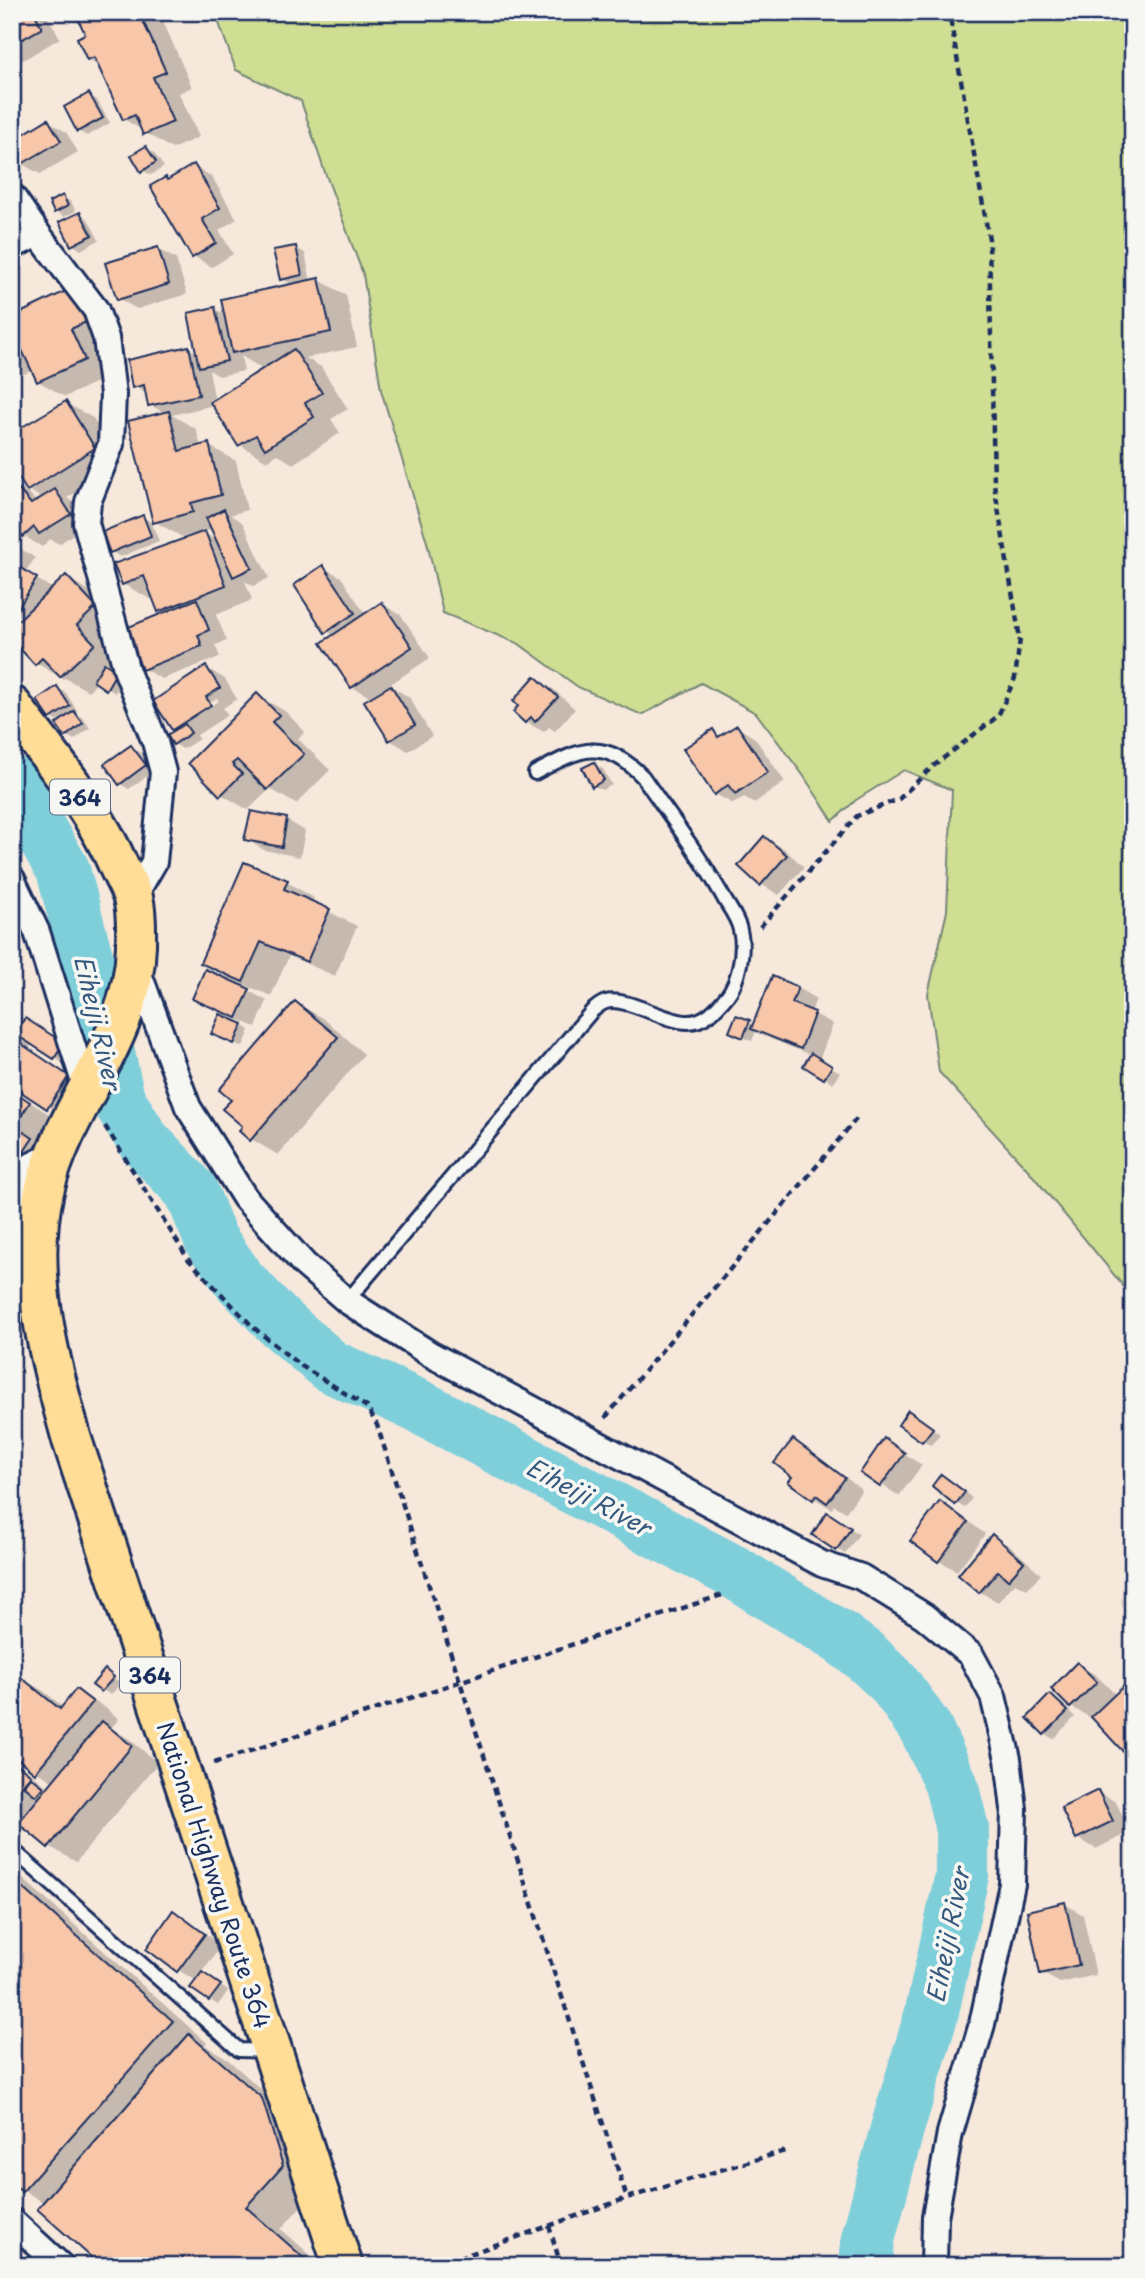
<svg xmlns="http://www.w3.org/2000/svg" width="1145" height="2278" font-family="'Playpen Sans',sans-serif">
<rect width="100%" height="100%" fill="#f7e8dc"/>
<filter id="ink" filterUnits="userSpaceOnUse"><feTurbulence type="fractalNoise" baseFrequency=".0143" numOctaves="2"/><feDisplacementMap in="SourceGraphic" scale="14" xChannelSelector="R" yChannelSelector="G"/><feConvolveMatrix kernelMatrix="1 2 1 2 8 2 1 2 1" color-interpolation-filters="sRGB"/></filter>
<g filter="url(#ink)">
<path fill="#cfde92" stroke="#758678" stroke-width="2" d="M215,12H1133V1314L1124,1287L1029,1171L939,1072L928,994L947,911L952,790L904,770L856,800L833,821L803,775L756,713L701,683L642,715L578,687L519,644L443,613L427,542L381,390L363,274L323,167L301,101L236,70Z"/>
<g fill="#0003" fill-rule="evenodd">
<path d="M12,12H45L60,38L23,60L12,54Z"/>
<path d="M47,12H64L55,17Z"/>
<path d="M77,12H159L192,87L179,93L199,137L172,149L124,119L100,66L88,59L87,35Z"/>
<path d="M89,95L97,100L110,123L87,136L78,131Z"/>
<path d="M48,121L66,132L78,152L40,174L22,164Z"/>
<path d="M146,148L154,153L164,167L151,175L142,170Z"/>
<path d="M194,166L212,177L237,219L219,230L233,254L212,267L193,256L166,179L169,181Z"/>
<path d="M63,197L71,202L76,211L64,217L56,212Z"/>
<path d="M12,209L35,242L12,257Z"/>
<path d="M80,214L88,219L99,240L81,250L73,245Z"/>
<path d="M296,248L305,253L311,282L319,280L346,295L357,347L306,358L321,367L348,409L331,419L340,433L293,464L277,454L267,461L240,445L214,405L172,415L196,429L201,447L208,445L236,461L247,510L230,515L242,522L269,578L253,586L245,581L252,600L216,615L227,641L215,645L220,657L162,679L144,669L164,614L159,611L154,598L150,599L123,584L199,535V533L182,537L154,521L166,414L150,405L148,395L134,386L188,348L199,354L215,309L226,315L293,285L281,278ZM241,356L261,368L270,366L215,401L209,370L219,376L244,371ZM213,529L218,541L203,532Z"/>
<path d="M157,249L176,259L187,294L137,309L119,299Z"/>
<path d="M70,291L97,307L111,375L65,397L38,381L33,370L15,378L12,377V311L17,317Z"/>
<path d="M66,403L93,418L121,464L67,498L73,502L88,524L59,544L50,539L42,547L24,536L12,484L30,494L37,503L43,499L28,490Z"/>
<path d="M143,517L151,522L159,541L120,557L112,552Z"/>
<path d="M12,543L35,558L25,572L53,589L66,577L93,593L122,624L103,642L121,661L112,669L125,678L115,693L98,682L88,691L65,678L63,679L36,663L12,638V621L17,624L23,618L12,612Z"/>
<path d="M323,567L341,577L366,615L382,604L401,615L430,658L389,685L409,697L432,736L408,751L390,740L372,698L352,687L335,636L327,631Z"/>
<path d="M207,668L225,679L237,699L223,708L228,715L197,735L199,739L183,749L174,744L177,731L173,728ZM217,698L219,701L179,727V723Z"/>
<path d="M535,679L553,689L575,709L555,731L549,727L544,732L526,722Z"/>
<path d="M57,688L66,693L77,711L74,713L83,718L90,728L74,740L66,735L60,723L51,718Z"/>
<path d="M258,696L285,711L305,732L298,739L330,770L296,804L270,789L248,810L221,794L190,763Z"/>
<path d="M737,727L755,738L785,782L754,803L744,797L733,804L715,794L713,731L722,737Z"/>
<path d="M131,747L140,752L154,771L129,789L120,784Z"/>
<path d="M594,764L603,769L612,785L602,790L593,785Z"/>
<path d="M252,813L287,820L305,831L300,857L264,850L246,839Z"/>
<path d="M765,838L783,848L804,867L779,895L761,884Z"/>
<path d="M287,882L314,898L312,903L357,926L335,976L289,956L271,996L229,978L202,962Z"/>
<path d="M206,972L249,991L267,1001L256,1027L212,1009L194,998Z"/>
<path d="M773,979L798,988L816,999L811,1012L833,1024L819,1060L840,1072L833,1083L805,1065L811,1055L771,1039L756,1031L752,1041L739,1036L737,1017L754,1025Z"/>
<path d="M296,1003L323,1018L364,1054L278,1155L251,1139L233,1100Z"/>
<path d="M12,1011L72,1050L63,1063L32,1044L28,1050L86,1087L66,1117L12,1084Z"/>
<path d="M242,1025L250,1030L243,1047L222,1038Z"/>
<path d="M12,1091L65,1124L53,1181L12,1156Z"/>
<path d="M917,1417L940,1434L931,1445L923,1440Z"/>
<path d="M793,1441L811,1451L862,1490L846,1512L834,1505L832,1509L814,1498L794,1476Z"/>
<path d="M884,1441L922,1465L899,1496L862,1472Z"/>
<path d="M950,1481L972,1498L965,1508L956,1503Z"/>
<path d="M941,1503L959,1514L985,1534L957,1571L939,1561Z"/>
<path d="M836,1519L859,1534L845,1554L837,1549Z"/>
<path d="M993,1537L1011,1547L1041,1574L1027,1589L1015,1583L998,1602L980,1592Z"/>
<path d="M1078,1665L1096,1675L1116,1695L1133,1680V1757L1092,1715L1089,1717L1071,1707Z"/>
<path d="M105,1672L121,1683L111,1695L102,1690Z"/>
<path d="M17,1676L45,1692L63,1707L76,1691L103,1706L119,1719L111,1728L129,1739L158,1763L76,1862L49,1846L22,1820L12,1815V1758L49,1788L54,1782L36,1771Z"/>
<path d="M1051,1696L1059,1701L1075,1717L1053,1739L1045,1734Z"/>
<path d="M1098,1792L1116,1802L1130,1832L1096,1849L1077,1838Z"/>
<path d="M12,1869L207,2043L205,2045L225,2057L297,2121L318,2187L281,2229L323,2266H104L44,2203L23,2190L12,2181Z"/>
<path d="M1065,1904L1083,1915L1096,1975L1060,1983L1042,1973Z"/>
<path d="M174,1913L222,1945L201,1973L228,1991L218,2005L210,2000L197,1981L178,1970Z"/>
</g>
<g fill="none" stroke-linecap="round" stroke-linejoin="round">
<path stroke="#7fcfdb" stroke-width="54" d="M12,783L63,870L91,976L118,1099L143,1140L191,1191L211,1240L239,1280L278,1321L330,1366L418,1406L736,1573L841,1638L864,1655L893,1682L926,1729L951,1784L962,1829V1875L931,2016L897,2129L868,2239L866,2266"/>
</g>
<g fill="#f8c6a8" stroke="#1b2f5e" stroke-width="2">
<path d="M12,12H34L42,28L12,45Z"/>
<path d="M75,12H139L166,72L153,77L173,122L143,135L135,115L123,120L94,57L87,60L77,38L85,34Z"/>
<path d="M89,93L103,118L77,132L64,107Z"/>
<path d="M48,119L61,141L20,165L12,151V141Z"/>
<path d="M146,146L156,162L141,172L131,155Z"/>
<path d="M194,164L220,208L202,219L216,243L192,258L150,186L166,177L167,180Z"/>
<path d="M63,195L68,206L54,213L49,202Z"/>
<path d="M80,212L92,235L71,246L59,222Z"/>
<path d="M296,246L302,275L280,280L273,250Z"/>
<path d="M158,247L169,284L117,300L105,263Z"/>
<path d="M319,278L331,332L232,353L221,299Z"/>
<path d="M70,289L86,322L71,329L85,360L37,382L21,348L12,352V317Z"/>
<path d="M215,307L227,361L199,367L188,313Z"/>
<path d="M189,346L199,395L148,406L144,385L132,388L127,360Z"/>
<path d="M294,349L322,393L305,403L314,417L265,449L256,435L238,446L210,402Z"/>
<path d="M66,401L95,448L27,491L12,468V433Z"/>
<path d="M169,411L179,451L209,443L221,495L191,503L193,512L153,523L128,421Z"/>
<path d="M12,482L31,504L55,489L71,514L39,534L34,527L23,537L12,526Z"/>
<path d="M224,509L252,568L233,577L206,518Z"/>
<path d="M143,515L151,536L110,553L102,532Z"/>
<path d="M205,531L226,585L158,612L144,576L122,585L113,564Z"/>
<path d="M14,564L37,578L14,615L12,614Z"/>
<path d="M323,565L355,613L325,633L294,585Z"/>
<path d="M66,575L96,607L77,625L95,644L60,677L42,658L35,665L12,640V626Z"/>
<path d="M197,599L209,630L198,635L202,646L142,670L126,628Z"/>
<path d="M382,602L412,647L351,688L321,643Z"/>
<path d="M104,663L117,671L106,690L93,681Z"/>
<path d="M206,666L220,688L206,697L211,705L172,730L153,701Z"/>
<path d="M535,676L558,697L535,722L531,717L525,723L513,712L518,706L513,701Z"/>
<path d="M391,685L415,725L389,741L364,701Z"/>
<path d="M57,686L70,706L50,719L37,700Z"/>
<path d="M257,693L279,715L272,722L304,754L267,790L237,760L232,764L242,774L220,796L188,763Z"/>
<path d="M74,711L83,723L65,737L56,724Z"/>
<path d="M185,724L191,733L173,745L167,735Z"/>
<path d="M737,725L768,772L735,794L728,785L714,795L683,749L713,729L718,737Z"/>
<path d="M131,745L146,765L119,785L104,764Z"/>
<path d="M594,762L604,780L592,787L582,768Z"/>
<path d="M251,811L287,818L282,847L244,840Z"/>
<path d="M764,836L787,855L760,886L738,866Z"/>
<path d="M244,862L288,880L284,889L330,909L307,962L261,942L243,982L200,963Z"/>
<path d="M205,969L250,989L237,1018L192,999Z"/>
<path d="M772,976L798,987L792,1003L815,1012L801,1049L751,1029Z"/>
<path d="M295,1001L338,1037L250,1141L239,1131L242,1126L222,1109L231,1100L219,1090Z"/>
<path d="M220,1014L243,1024L234,1044L211,1034Z"/>
<path d="M736,1015L750,1020L743,1038L729,1032Z"/>
<path d="M25,1018L64,1043L54,1059L15,1034Z"/>
<path d="M20,1043L69,1076L47,1109L12,1086V1054Z"/>
<path d="M811,1053L832,1066L824,1079L803,1066Z"/>
<path d="M12,1090L30,1102L15,1126L33,1138L17,1162L12,1158Z"/>
<path d="M908,1410L933,1428L922,1442L898,1425Z"/>
<path d="M884,1438L905,1453L880,1487L860,1473Z"/>
<path d="M793,1439L845,1478L827,1503L816,1495L813,1500L788,1482L792,1477L774,1463Z"/>
<path d="M941,1474L965,1492L955,1505L932,1486Z"/>
<path d="M940,1501L968,1522L938,1562L910,1541Z"/>
<path d="M827,1512L851,1528L836,1551L812,1535Z"/>
<path d="M992,1534L1024,1562L1008,1580L998,1571L979,1593L958,1575Z"/>
<path d="M1077,1662L1097,1682L1070,1708L1051,1689Z"/>
<path d="M105,1669L114,1677L101,1692L92,1685Z"/>
<path d="M17,1674L60,1709L76,1689L93,1702L35,1773L12,1754V1680Z"/>
<path d="M1133,1677V1752L1127,1756L1091,1717Z"/>
<path d="M1050,1694L1068,1711L1044,1735L1027,1718Z"/>
<path d="M102,1721L132,1746L48,1848L18,1823Z"/>
<path d="M12,1760L31,1775L12,1797Z"/>
<path d="M31,1777L44,1787L36,1796L24,1786Z"/>
<path d="M1098,1790L1113,1821L1076,1839L1061,1808Z"/>
<path d="M12,1878L173,2021L22,2192L12,2183Z"/>
<path d="M1065,1902L1079,1965L1040,1974L1027,1911Z"/>
<path d="M173,1910L205,1934L177,1972L146,1949Z"/>
<path d="M202,1972L221,1985L209,2001L190,1988Z"/>
<path d="M189,2034L262,2098L283,2166L246,2207L313,2266H101L37,2209Z"/>
</g>
<g fill="none" stroke-linecap="round" stroke-linejoin="round">
<g stroke="#1b2f5e" stroke-width="18">
<g id="service">
<path d="M347,1301L592,1011C596,1008 601,1003 606,1002C625,996 665,1022 688,1022C705,1022 716,1009 727,996C739,981 745,949 740,930C738,920 731,910 726,902C702,858 671,818 643,777C603,735 578,750 535,773"/>
<path d="M12,1849L239,2050L269,2051"/>
</g>
</g>
<g stroke="#1b2f5e" stroke-width="30">
<g id="minor">
<path d="M12,196L38,234L96,310L106,338L113,394L111,444L88,502L86,523L127,672L155,742L163,772L154,862L133,898"/>
<path d="M12,246L38,234"/>
<path d="M12,879L37,932L87,1092"/>
<path d="M136,966L188,1107L245,1198L304,1264L347,1301L430,1354L822,1564L861,1577L924,1616L971,1655L993,1696L1008,1759L1014,1809L1012,1884L982,2024L950,2133L935,2217L934,2266"/>
<path d="M12,1196L32,1165L57,1153"/>
<path d="M12,2221L61,2266"/>
</g>
</g>
<g stroke="#1b2f5e" stroke-width="44">
<path id="trunk" d="M12,706C51,758 94,808 120,869C124,878 130,888 133,898C137,913 136,930 136,945C134,1041 65,1103 44,1191C25,1274 50,1360 72,1440L343,2266"/>
</g>
<g stroke="#1b2f5e" stroke-width="4.5" stroke-dasharray="7 5" stroke-linecap="butt">
<path d="M760,927L857,816L899,799L932,767L998,716L1015,678L1020,639L994,484L989,239L949,12"/>
<path d="M105,1126L188,1259L253,1327L297,1363L367,1407L377,1425L627,2198"/>
<path d="M605,1418L857,1118"/>
<path d="M214,1763L722,1595"/>
<path d="M549,2226L561,2266"/>
<path d="M436,2266L627,2198L788,2150"/>
</g>
<use href="#service" stroke="#f6f6f2" stroke-width="12"/>
<use href="#minor" stroke="#f6f6f2" stroke-width="24"/>
<use href="#trunk" stroke="#ffdd96" stroke-width="38"/>
</g>
</g>
<g text-anchor="middle" dominant-baseline="central" stroke-width="7" stroke-linejoin="round" paint-order="stroke">
<g fill="#f6f6f2" stroke="#5d6b8a" stroke-width="2">
<rect x="50" y="779.5" width="60" height="35" rx="5"/>
<rect x="120" y="1657.5" width="60" height="35" rx="5"/>
</g>
<g font-size="21" font-weight="bold" fill="#1b2f5e">
<text x="80" y="797">364</text>
<text x="150" y="1675">364</text>
</g>
<g font-size="23" fill="#1b2f5e" stroke="#f6f6f2">
<text transform="translate(215 1875) rotate(72)">National Highway Route 364</text>
</g>
<g font-size="24" font-style="italic" fill="#34577d" stroke="#f6f6f2">
<text transform="translate(99 1022) rotate(77)">Eiheiji River</text>
<text transform="translate(589 1496) rotate(28)">Eiheiji River</text>
<text transform="translate(947 1935) rotate(-79)">Eiheiji River</text>
</g>
</g>
<rect width="1145" height="2278" fill="none" stroke="#f6f6f2" stroke-width="42"/>
<rect x="21" y="21" width="1103" height="2236" fill="none" stroke="#1b2f5e" stroke-width="2.5" filter="url(#ink)"/>
</svg>
